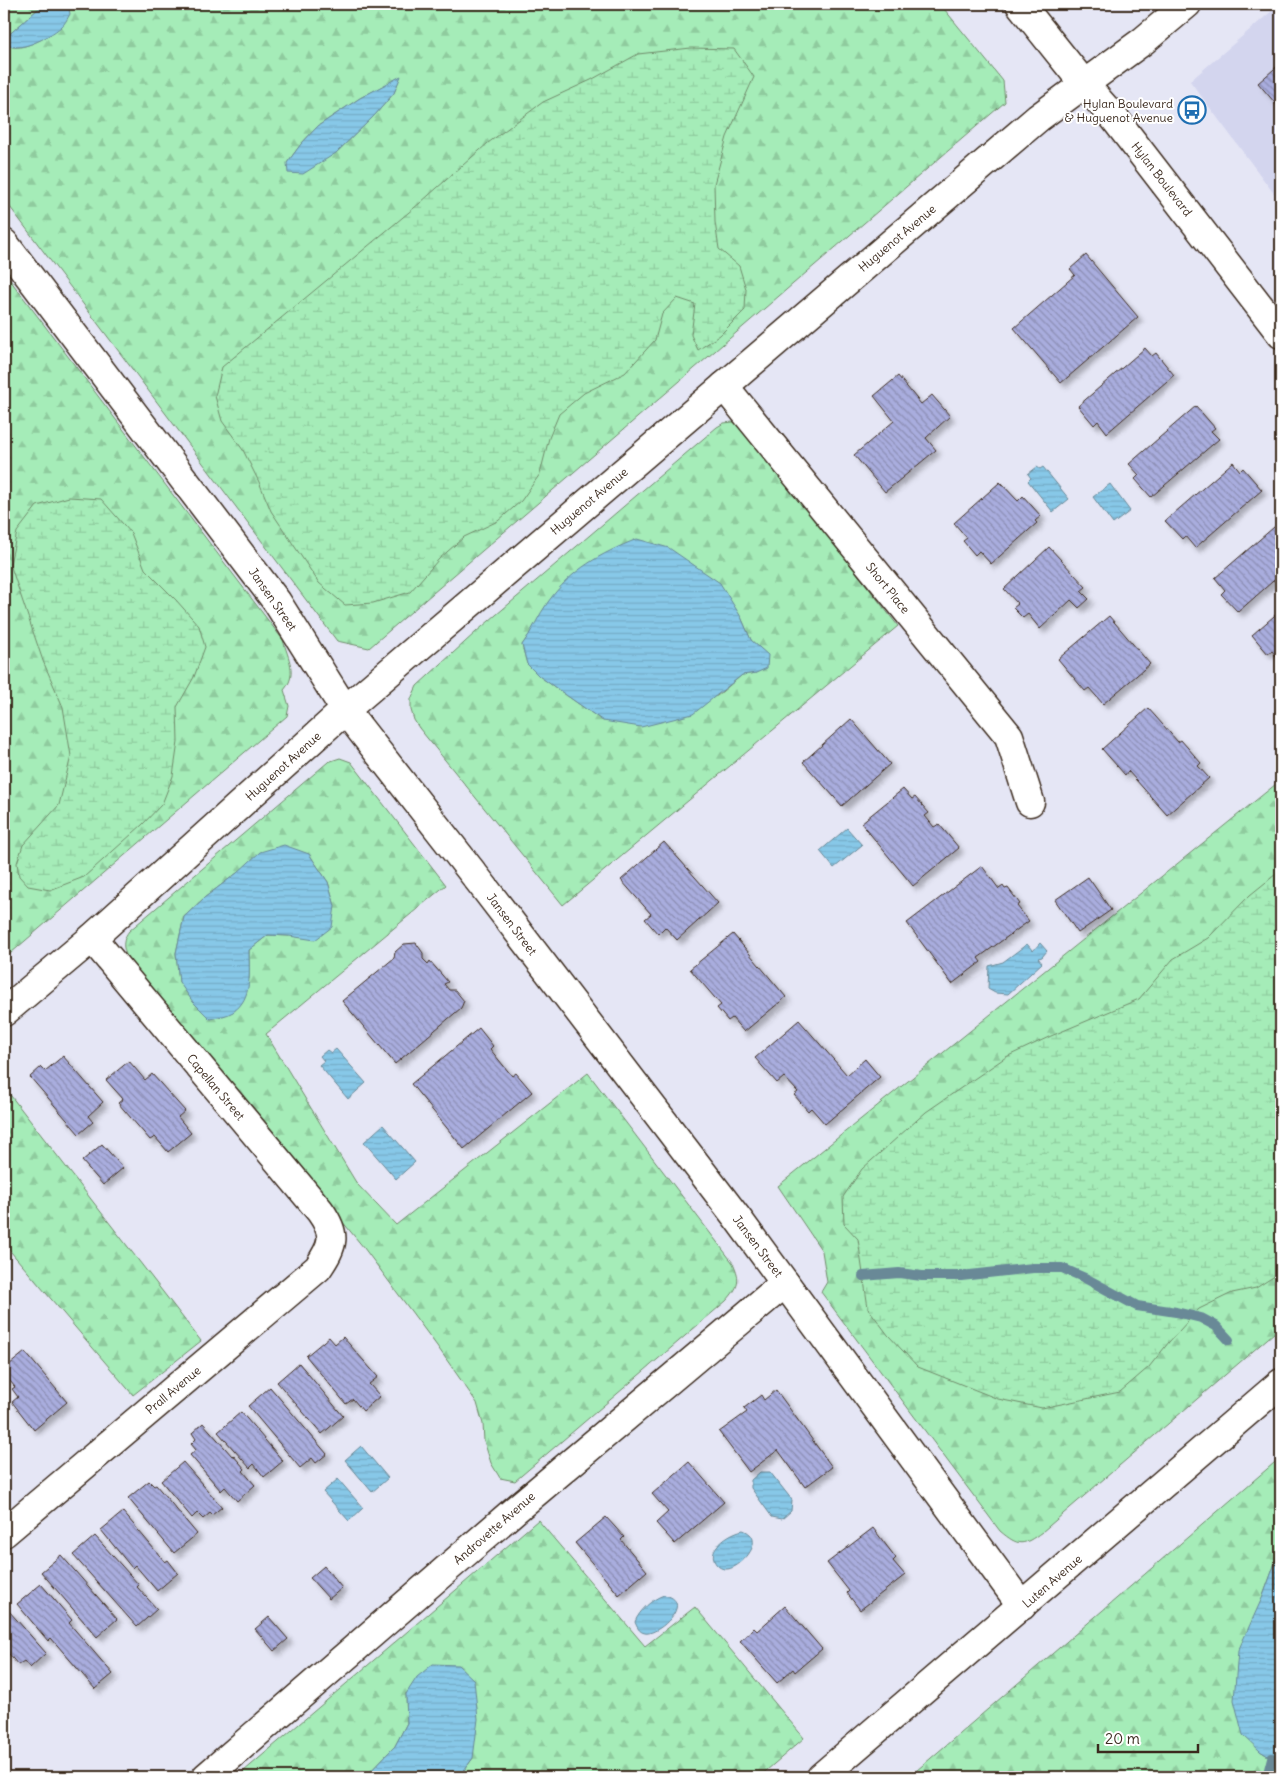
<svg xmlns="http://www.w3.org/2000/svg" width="1285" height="1781" font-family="Delius,sans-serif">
<defs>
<pattern id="forest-firs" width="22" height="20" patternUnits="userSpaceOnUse" patternTransform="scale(1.25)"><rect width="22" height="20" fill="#a5ecb8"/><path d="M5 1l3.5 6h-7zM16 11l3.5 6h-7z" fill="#8fcb9e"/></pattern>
<pattern id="wetland-marsh" width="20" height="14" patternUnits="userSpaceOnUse" patternTransform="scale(1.25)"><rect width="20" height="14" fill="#a5ecb8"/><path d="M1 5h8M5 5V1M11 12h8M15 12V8" fill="none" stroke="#8fcb9e"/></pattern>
<pattern id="water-rules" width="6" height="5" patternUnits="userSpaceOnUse" patternTransform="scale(1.25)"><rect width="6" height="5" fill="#87c8e8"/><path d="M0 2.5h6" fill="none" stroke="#75acc7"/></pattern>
<pattern id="building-back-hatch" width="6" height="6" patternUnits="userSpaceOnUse" patternTransform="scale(1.25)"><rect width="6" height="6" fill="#a9adde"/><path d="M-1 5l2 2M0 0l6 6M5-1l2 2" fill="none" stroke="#8b8db3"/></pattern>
<filter id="shadow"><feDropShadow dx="4.5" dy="4.5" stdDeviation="2.5" flood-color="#0004"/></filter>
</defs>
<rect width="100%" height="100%" fill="#e5e6f5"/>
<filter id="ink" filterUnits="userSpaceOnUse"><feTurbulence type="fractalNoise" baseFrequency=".02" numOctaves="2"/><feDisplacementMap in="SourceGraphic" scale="10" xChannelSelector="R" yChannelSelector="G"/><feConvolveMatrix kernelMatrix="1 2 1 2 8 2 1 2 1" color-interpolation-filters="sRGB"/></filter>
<g filter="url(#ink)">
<path fill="#d3d5ee" d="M1280,4H1281V203L1190,81Z"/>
<g fill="url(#forest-firs)" stroke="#708b6b" fill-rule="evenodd">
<path d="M9,4H940L1003,81L1005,102L369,648L337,641L4,199V43C17,54 37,41 50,35L38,9L4,39V8ZM400,77L394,93L374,116L336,153L287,163L301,144L318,126L360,98Z"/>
<path d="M4,272L283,640C288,658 298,674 284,690L289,706L287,716L4,959Z"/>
<path d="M733,422L743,426L898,626L563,905L419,728L414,720L411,710V699L417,686L476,632L717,427L724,423ZM741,617L751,640L767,655L756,673L742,675L717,696L603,721L539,676L527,664L522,645L532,631Z"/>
<path d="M340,758L351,762L446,885L266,1034L357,1184L396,1225L588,1073L733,1263C741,1280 739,1287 726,1301L515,1481L500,1478L491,1463L484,1441L483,1424L477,1403L437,1346L364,1248L133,966C125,955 119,944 129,931L328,762ZM309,854L328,882L335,906L289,936L268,935L249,950V979L179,982L176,953L184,917L204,898L237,873Z"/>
<path d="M1281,780V1327L1042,1532C1023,1546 1019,1547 1000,1531L821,1292L827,1282L822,1251L778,1186Z"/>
<path d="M4,1087L201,1341L133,1395L5,1245L4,1246Z"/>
<path d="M1281,1457V1547L1263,1596L1260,1751L1281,1764V1777H909Z"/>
<path d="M538,1520L645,1646L695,1607L804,1738L759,1777H459L473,1758L406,1693L407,1723L395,1746L365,1777H237Z"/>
</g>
<g fill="url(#wetland-marsh)" stroke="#708b6b">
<path d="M691,48L734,49L754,77L727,137L714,184L715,222L719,249L739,266L746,289L745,310L720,335L698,350L691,335L695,304L677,298L662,314L655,340L625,373L584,393L559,414L549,438L540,474L521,501L498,521L464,537L439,559L410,592L373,603L345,605L319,583L271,511L259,482L243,450L222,421L215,396L222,367L420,203L488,143L543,102L591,80L638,54Z"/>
<path d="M69,497L101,499L131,533L145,569L176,600L199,626L205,647L194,677L177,707L178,742L173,776L162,804L142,825L84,877L50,890L28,886L19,876L17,863L23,845L59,805L71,756L63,707L43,661L10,564L17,532L37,506Z"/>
<path d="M1281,870V1272L1256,1288L1232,1293L1199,1309L1169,1342L1149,1367L1120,1392L1042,1408L998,1399L918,1367L888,1335L868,1308L858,1239L844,1224L843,1197L862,1169L926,1112L1006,1057L1051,1036L1139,999L1173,959L1208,938L1250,895Z"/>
</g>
<g fill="url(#water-rules)" stroke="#698997">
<path d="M61,6L69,9L70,14C67,19 65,24 61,27C49,37 18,55 4,43V39L38,9Z"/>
<path d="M401,76L394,93L374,116L336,153L303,174L288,173L287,163L301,144L318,126L360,98Z"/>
<path d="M1037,467L1040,469L1043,467L1069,499L1053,512L1028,481L1031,478L1028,474Z"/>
<path d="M1110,484L1130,511L1113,524L1093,497Z"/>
<path d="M637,539L669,548L720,583L741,617L751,640L768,655L767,668L756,673L742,675L693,714L641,727L603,721L539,676L527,664L522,645C532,632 538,616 548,602C572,569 600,554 637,539Z"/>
<path d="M847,828L862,845L834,868L820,851Z"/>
<path d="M284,845L309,854L328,882L335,906L332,927L315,940L289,936L268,935L249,950C249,973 253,998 233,1012C227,1016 217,1017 210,1019L193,1002L179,982L176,953L184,917L204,898L237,873L260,852Z"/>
<path d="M1040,943L1047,951L1042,957L1038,958L1042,963L1008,994L995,993L988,989L989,966L1003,962L1027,944L1033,951Z"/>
<path d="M336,1049L366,1083L348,1099L319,1065L324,1061L320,1056L327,1050L331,1053Z"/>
<path d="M383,1125L415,1162L396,1179L364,1142Z"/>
<path d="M361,1446L388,1478L372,1492L345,1460Z"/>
<path d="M760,1472H770L792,1500L791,1511L782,1519L772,1517L751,1488V1480Z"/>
<path d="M338,1479L363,1508L349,1521L323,1492Z"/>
<path d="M743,1530C769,1539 739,1570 726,1569C715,1569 709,1555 717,1546C723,1538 734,1532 743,1530Z"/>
<path d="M1281,1547V1764L1260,1751L1243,1735L1234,1700L1238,1651L1263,1596Z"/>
<path d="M664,1595C696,1601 658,1636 645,1633C639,1632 637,1627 635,1622C639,1611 652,1599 664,1595Z"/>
<path d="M433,1664L458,1665L474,1680L478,1719L473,1758L459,1777H365L395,1746L407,1723L406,1694L417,1677Z"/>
</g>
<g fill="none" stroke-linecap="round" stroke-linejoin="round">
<g stroke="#698997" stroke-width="10">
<path d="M863,1276L899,1273L922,1276H961L1033,1268H1062L1085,1278L1137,1306L1176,1312L1201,1318L1216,1326L1229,1340"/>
<path d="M1267,1777L1272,1758"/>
</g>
</g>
<g fill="url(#building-back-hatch)" stroke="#3b2a1e" filter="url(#shadow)">
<path d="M1281,63V110L1258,83Z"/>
<path d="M1086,255L1138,317L1061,383L1014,328L1075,275L1070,269Z"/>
<path d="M1145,348L1152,356L1156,353L1174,375L1107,433L1098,421L1094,425L1078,406Z"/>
<path d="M898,376L921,404L932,395L950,416L926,438L936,450L885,492L854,455L894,421L874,396Z"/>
<path d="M1196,406L1215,428L1211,431L1219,439L1151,497L1135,479L1139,475L1129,464Z"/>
<path d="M1233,462L1240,471L1243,468L1262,490L1195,548L1185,536L1182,539L1165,521Z"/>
<path d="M1000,482L1018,501L1023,496L1041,516L1035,521L1037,523L991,564L979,551L975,555L963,541L967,538L954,523Z"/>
<path d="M1281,521V574L1238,612L1221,594L1225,590L1215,578Z"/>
<path d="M1049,547L1086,587L1081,591L1089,599L1079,608L1071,600L1040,629L1028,614L1023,618L1013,608L1018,604L1004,589Z"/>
<path d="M1281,610V662L1272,651L1268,654L1252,635Z"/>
<path d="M1109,616L1150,664L1103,704L1089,688L1085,691L1058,659Z"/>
<path d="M1148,708L1178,742L1181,740L1201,763L1198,766L1209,778L1167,815L1128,771L1125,775L1102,749Z"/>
<path d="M851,719L890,764L842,806L803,762Z"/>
<path d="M903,789L912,799L915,797L929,813L925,816L934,827L939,824L959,848L913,886L861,823Z"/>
<path d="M664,842L718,903L677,940L665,927L658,934L645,919L651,914L621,880Z"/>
<path d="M982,866L999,889L1003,886L1005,889L1008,888L1020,904L1017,906L1029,921L978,958L981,962L952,984L907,923Z"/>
<path d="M1088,877L1111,910L1078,933L1055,900Z"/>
<path d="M733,934L786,997L744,1032L732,1018L728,1021L717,1008L721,1005L690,969Z"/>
<path d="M416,943L423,953V959L428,964L430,961L448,982L444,984L449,990H455L464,1001L461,1008L395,1064L342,1001L394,958L395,952L404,944Z"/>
<path d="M799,1020L847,1075L865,1059L880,1077L825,1124L811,1108L808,1111L794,1095L798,1092L784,1077L777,1083L755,1058Z"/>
<path d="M479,1028L493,1046L490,1049L512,1076L516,1073L532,1092L464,1149L411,1084Z"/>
<path d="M63,1056L103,1102L88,1116L93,1122L79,1134L30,1077L41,1067L45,1071Z"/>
<path d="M129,1061L145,1080L152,1074L185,1111L178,1117L191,1133L168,1152L155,1137L150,1140L118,1103L123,1099L106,1080Z"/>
<path d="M102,1144L123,1168L103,1185L82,1161Z"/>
<path d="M329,1337L335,1344L343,1337L378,1377L369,1384L380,1396L363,1411L353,1399L346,1404L306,1356Z"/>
<path d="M25,1352L67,1402L34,1430L12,1402L18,1397L12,1389L15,1387L4,1374V1369Z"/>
<path d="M299,1363L343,1416L322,1434L277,1382Z"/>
<path d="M270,1387L327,1454L316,1463L312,1458L300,1468L248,1406Z"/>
<path d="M776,1390L832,1467L805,1487L778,1450L749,1472L719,1432L747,1412L744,1408L761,1395L764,1400Z"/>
<path d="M241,1412L283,1461L264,1477L254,1464L250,1468L218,1432Z"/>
<path d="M203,1423L232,1456L233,1455L245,1469L243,1471L255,1485L237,1501L225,1487L221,1491L190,1455L196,1450L191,1444L196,1439L192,1433Z"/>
<path d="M183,1462L222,1507L212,1515L210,1513L203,1519L197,1513L192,1518L161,1481Z"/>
<path d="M689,1462L724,1502L675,1544L656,1523L668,1512L652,1494Z"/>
<path d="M149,1481L154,1486L156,1485L197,1534L174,1553L128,1498Z"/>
<path d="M123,1512L165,1562L168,1560L178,1573L157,1591L135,1565L132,1568L101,1530Z"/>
<path d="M606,1517L624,1537L621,1540L647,1571L619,1595L575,1543Z"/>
<path d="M873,1528L896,1558L893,1561L905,1575L860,1610L847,1593L849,1591L827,1563Z"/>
<path d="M95,1536L139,1585L137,1587L157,1609L137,1627L73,1555Z"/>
<path d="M61,1555L117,1619L97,1637L41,1572Z"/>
<path d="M324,1566L342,1588L329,1599L310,1578Z"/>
<path d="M41,1584L72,1620L69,1623L113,1674L95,1689L51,1638L48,1641L17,1604Z"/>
<path d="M785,1606L822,1649L795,1672L793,1669L777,1683L740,1641L754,1628L757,1631Z"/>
<path d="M9,1611L46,1653L30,1668L24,1661L18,1665L4,1648V1615Z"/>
<path d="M269,1617L288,1639L274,1651L255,1629Z"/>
</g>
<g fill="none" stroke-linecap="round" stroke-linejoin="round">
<g stroke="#3b2a1e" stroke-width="31">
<g id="minor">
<path d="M1084,84L1143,41L1187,4"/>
<path d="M4,243L277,602L345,710L483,886L738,1219L1022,1606"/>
<path d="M724,386L1009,736L1030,802"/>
<path d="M4,1533L318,1268C334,1244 337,1235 320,1211L92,938"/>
<path d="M206,1777L515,1510L785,1283"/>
<path d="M821,1777L1281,1383"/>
</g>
</g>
<g stroke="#3b2a1e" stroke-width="31">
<path id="tertiary" d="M4,1012L92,938L345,710L1038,118L1084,84"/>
</g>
<g stroke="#3b2a1e" stroke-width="31">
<path id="primary" d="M1020,4L1084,84L1115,119L1281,334"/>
</g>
<use href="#minor" stroke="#fff" stroke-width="28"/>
<use href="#tertiary" stroke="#fff" stroke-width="28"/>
<use href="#primary" stroke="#fff" stroke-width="28"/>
</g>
</g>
<defs>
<g id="bus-ring" transform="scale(1.4375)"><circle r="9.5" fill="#fff" stroke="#1f6fb2" stroke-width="1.5"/><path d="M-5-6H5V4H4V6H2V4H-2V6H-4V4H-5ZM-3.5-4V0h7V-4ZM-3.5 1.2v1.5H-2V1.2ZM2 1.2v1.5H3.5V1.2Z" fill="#1f6fb2"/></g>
</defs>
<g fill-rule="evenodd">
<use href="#bus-ring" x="1192" y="110"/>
</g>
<g text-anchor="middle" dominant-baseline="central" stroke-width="4" stroke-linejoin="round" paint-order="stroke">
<g font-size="12" fill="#3b2a1e" stroke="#fff" text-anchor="end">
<text x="1173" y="103">Hylan Boulevard<tspan x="1173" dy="14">&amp; Huguenot Avenue</tspan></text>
</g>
<g font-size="12" fill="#3b2a1e" stroke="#fff">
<text transform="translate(1162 179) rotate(52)">Hylan Boulevard</text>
<text transform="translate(897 238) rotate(-40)">Huguenot Avenue</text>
<text transform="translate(589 501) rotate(-40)">Huguenot Avenue</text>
<text transform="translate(888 588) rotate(51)">Short Place</text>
<text transform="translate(273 599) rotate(55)">Jansen Street</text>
<text transform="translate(283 766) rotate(-42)">Huguenot Avenue</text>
<text transform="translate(512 924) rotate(53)">Jansen Street</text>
<text transform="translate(216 1087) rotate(50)">Capellan Street</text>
<text transform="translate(758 1246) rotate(53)">Jansen Street</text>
<text transform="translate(173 1390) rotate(-40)">Prall Avenue</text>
<text transform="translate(494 1528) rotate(-41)">Androvette Avenue</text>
<text transform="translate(1052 1581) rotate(-41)">Luten Avenue</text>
</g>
</g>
<rect width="1285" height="1781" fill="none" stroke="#fff" stroke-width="20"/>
<rect x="10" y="10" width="1265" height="1761" fill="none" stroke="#3b2a1e" stroke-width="2" filter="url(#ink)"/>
<path d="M1098 1744v8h100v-8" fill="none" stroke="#3b2a1e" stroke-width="2.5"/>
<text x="1105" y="1744" font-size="15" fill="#3b2a1e" stroke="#ffffff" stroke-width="4" paint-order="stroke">20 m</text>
</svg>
